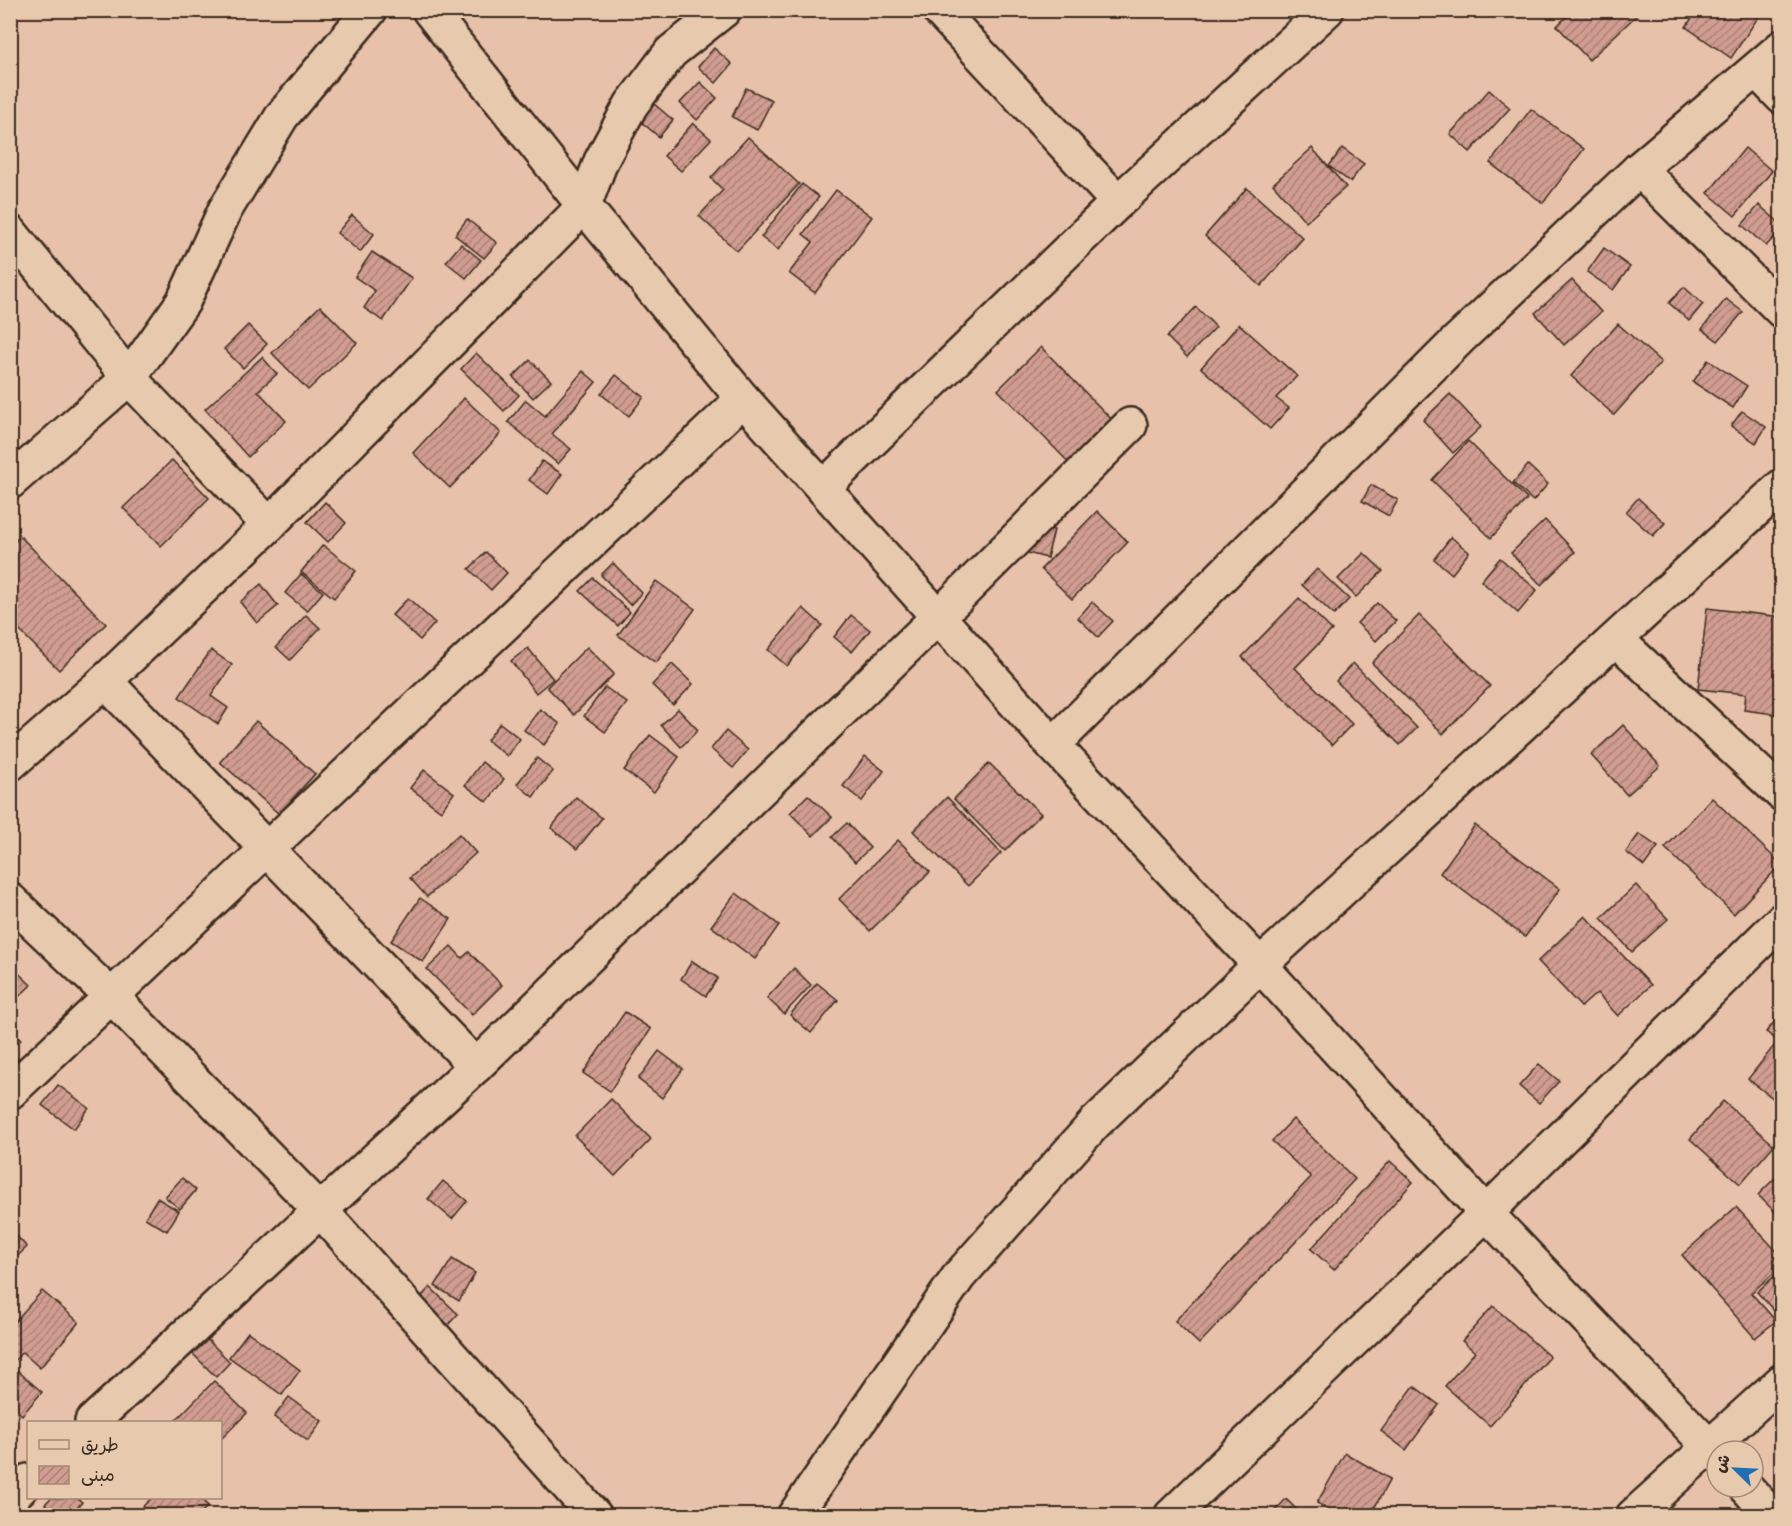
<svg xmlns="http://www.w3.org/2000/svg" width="1792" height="1526" font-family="Itim,'Playpen Sans Arabic',sans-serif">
<defs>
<pattern id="building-hatch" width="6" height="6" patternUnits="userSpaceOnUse" patternTransform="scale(1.5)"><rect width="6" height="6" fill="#d19d91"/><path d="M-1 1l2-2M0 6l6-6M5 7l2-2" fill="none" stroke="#ab8076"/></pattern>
</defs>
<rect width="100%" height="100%" fill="#e7c1aa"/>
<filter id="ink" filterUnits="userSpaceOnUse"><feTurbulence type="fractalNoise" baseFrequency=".0167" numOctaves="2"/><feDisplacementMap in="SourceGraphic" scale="12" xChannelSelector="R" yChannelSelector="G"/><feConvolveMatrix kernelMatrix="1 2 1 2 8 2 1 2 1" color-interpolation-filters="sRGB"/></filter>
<g filter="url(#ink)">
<g fill="url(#building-hatch)" stroke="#3b2a1e" stroke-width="1.5">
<path d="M1573,10L1579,12L1580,10H1642L1589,60L1557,26Z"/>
<path d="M1697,10H1750L1759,16L1731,58L1686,27Z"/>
<path d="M714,48L732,64L716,83L698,67Z"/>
<path d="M700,82L717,98L697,120L680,103Z"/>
<path d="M746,88L772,100L757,130L732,117Z"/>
<path d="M1489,90L1510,108L1470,152L1450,134Z"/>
<path d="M653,103L673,120L659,137L639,120Z"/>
<path d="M1531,109L1584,149L1543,203L1490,163Z"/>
<path d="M693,123L711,139L681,171L664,156Z"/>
<path d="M748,137L799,184L737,251L699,216L723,190L711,178Z"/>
<path d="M1312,148L1346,187L1306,222L1273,184Z"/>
<path d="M1342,148L1364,164L1350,182L1329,166Z"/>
<path d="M1745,148L1772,171L1735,216L1708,193Z"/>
<path d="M802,184L819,197L778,250L761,237Z"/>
<path d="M1247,188L1303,238L1261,286L1205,236Z"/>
<path d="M836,190L872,217L815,293L789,273L813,242L803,234Z"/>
<path d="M1759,205L1782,225V229L1766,246L1742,225Z"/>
<path d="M352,215L374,234L360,252L337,233Z"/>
<path d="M467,219L497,243L484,258L455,235Z"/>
<path d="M461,244L481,260L466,278L446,262Z"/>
<path d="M1604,248L1630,267L1613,290L1587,272Z"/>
<path d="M372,252L412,278L383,321L364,308L375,291L355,277Z"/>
<path d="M1572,280L1601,312L1564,345L1535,313Z"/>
<path d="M1684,287L1703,304L1689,321L1669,303Z"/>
<path d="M1726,299L1743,312L1718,341L1702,329Z"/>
<path d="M320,306L357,343L308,390L272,353Z"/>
<path d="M1196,307L1216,327L1187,357L1167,337Z"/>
<path d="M1239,324L1297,376L1276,398L1289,408L1270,429L1201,368Z"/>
<path d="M1618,324L1661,362L1614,415L1571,376Z"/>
<path d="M248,325L267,344L243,368L224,349Z"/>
<path d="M1041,347L1121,429L1078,472L998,390Z"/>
<path d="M476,353L519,395L504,411L461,369Z"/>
<path d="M262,357L277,374L258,391L286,421L248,457L205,409Z"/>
<path d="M530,360L551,381L533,398L513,377Z"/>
<path d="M1708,360L1747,386L1733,408L1693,382Z"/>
<path d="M583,371L596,382L552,434L571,449L558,464L508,422L526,400L545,416Z"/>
<path d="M616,375L644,397L629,416L601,394Z"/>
<path d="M1450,394L1481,427L1453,453L1423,420Z"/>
<path d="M464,398L501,433L450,488L413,453Z"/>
<path d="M1742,411L1766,427L1756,443L1731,426Z"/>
<path d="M1468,441L1527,499L1491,538L1432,480Z"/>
<path d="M172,460L209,498L161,546L123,508Z"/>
<path d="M542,461L562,474L548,494L529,480Z"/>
<path d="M1528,465L1548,484L1533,501L1513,483Z"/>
<path d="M1371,485L1398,500L1389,516L1362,501Z"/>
<path d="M1638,498L1665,523L1653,536L1626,512Z"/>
<path d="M325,502L346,523L328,542L307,522Z"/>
<path d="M1097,511L1128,542L1072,599L1041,569Z"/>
<path d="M1545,520L1575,552L1541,585L1511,553Z"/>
<path d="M1028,522L1054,530L1047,558L1020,551Z"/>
<path d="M20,536L106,624L59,670L10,621V546Z"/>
<path d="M1451,537L1469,552L1452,574L1434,559Z"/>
<path d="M323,545L356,571L334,598L301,572Z"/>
<path d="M486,552L507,573L491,590L469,569Z"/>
<path d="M1364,553L1383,571L1356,597L1338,579Z"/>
<path d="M1500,558L1537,590L1518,613L1481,581Z"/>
<path d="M613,563L642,593L630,605L601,575Z"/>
<path d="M1317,569L1349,599L1334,615L1302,585Z"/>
<path d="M301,574L323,592L307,611L285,593Z"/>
<path d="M593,578L630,612L618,626L580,591Z"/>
<path d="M656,581L695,609L656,663L618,635Z"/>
<path d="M261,584L278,606L257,623L240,602Z"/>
<path d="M408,598L435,623L420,640L392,615Z"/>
<path d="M1299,598L1332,630L1295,668L1352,724L1332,745L1242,657Z"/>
<path d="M1092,602L1113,621L1098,637L1078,618Z"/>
<path d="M1377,603L1396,621L1376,641L1357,623Z"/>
<path d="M803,608L822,625L787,666L768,650Z"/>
<path d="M1707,608L1782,617V715L1744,710L1746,694L1698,689Z"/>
<path d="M306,615L320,628L290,660L276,647Z"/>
<path d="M851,615L870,630L852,652L834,637Z"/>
<path d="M1419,615L1490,686L1443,734L1372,663Z"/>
<path d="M587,647L614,674L574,715L547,687Z"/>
<path d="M528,648L553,679L536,693L511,661Z"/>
<path d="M211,650L232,665L211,696L228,708L218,724L179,697Z"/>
<path d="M1353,663L1417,728L1400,745L1336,681Z"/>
<path d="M672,664L693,684L673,705L652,685Z"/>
<path d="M605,687L627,703L605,732L584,716Z"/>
<path d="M540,709L560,724L544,745L524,730Z"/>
<path d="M678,709L698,730L681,747L661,725Z"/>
<path d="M256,721L315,774L279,814L220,762Z"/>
<path d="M500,723L520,739L507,756L487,740Z"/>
<path d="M1623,725L1660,766L1627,795L1591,755Z"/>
<path d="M726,731L748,750L733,768L711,749Z"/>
<path d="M650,735L679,757L654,792L624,770Z"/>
<path d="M865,756L884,771L862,801L843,786Z"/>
<path d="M537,758L553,771L533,797L517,784Z"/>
<path d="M482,762L504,779L487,802L465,785Z"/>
<path d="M989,763L1041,814L1005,851L954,799Z"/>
<path d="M424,770L454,793L441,811L410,788Z"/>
<path d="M808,795L832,817L813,836L790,813Z"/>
<path d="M576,797L602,818L577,849L551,828Z"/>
<path d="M947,797L1001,853L968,886L913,831Z"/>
<path d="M1712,798L1781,864L1734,914L1665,848Z"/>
<path d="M847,823L870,848L855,862L832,837Z"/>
<path d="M1475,825L1560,889L1525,937L1440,873Z"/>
<path d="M459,834L476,853L427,897L410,878Z"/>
<path d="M1639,834L1658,847L1644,866L1626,852Z"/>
<path d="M898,840L930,872L870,931L839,899Z"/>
<path d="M1636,885L1668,919L1632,952L1601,918Z"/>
<path d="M736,893L779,925L755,959L711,926Z"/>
<path d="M420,898L451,919L423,962L391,941Z"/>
<path d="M1585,916L1651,985L1618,1016L1597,993L1581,1007L1538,961Z"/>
<path d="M451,946L462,958L469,952L502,985L472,1015L427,969Z"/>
<path d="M692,961L718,978L706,996L681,979Z"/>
<path d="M10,965L31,985L10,1005Z"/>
<path d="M794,968L811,985L784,1014L767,998Z"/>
<path d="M817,983L838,1000L811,1033L790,1015Z"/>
<path d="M625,1012L651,1029L610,1091L583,1073Z"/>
<path d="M1782,1013V1105L1748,1079L1778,1041L1766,1032Z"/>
<path d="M10,1030L21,1040L10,1050Z"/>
<path d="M659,1051L683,1069L662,1098L638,1079Z"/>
<path d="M1539,1064L1559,1081L1539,1103L1519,1086Z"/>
<path d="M58,1085L89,1108L74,1129L42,1105Z"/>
<path d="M611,1099L651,1139L615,1176L575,1136Z"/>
<path d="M1723,1101L1774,1145L1740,1184L1690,1139Z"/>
<path d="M1293,1119L1355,1179L1199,1344L1175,1321L1311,1177L1272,1141Z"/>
<path d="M1390,1161L1413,1182L1334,1270L1311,1249Z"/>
<path d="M1782,1171V1219L1758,1195Z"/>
<path d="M182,1178L196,1190L180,1209L165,1197Z"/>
<path d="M443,1181L467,1201L452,1219L428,1199Z"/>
<path d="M157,1198L179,1211L167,1231L145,1218Z"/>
<path d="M1736,1207L1782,1257V1266L1751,1293L1776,1321L1755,1338L1682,1255Z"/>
<path d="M10,1229L27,1247L10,1263Z"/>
<path d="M452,1259L475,1273L459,1301L435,1286Z"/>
<path d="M1782,1269V1308L1776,1313L1757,1292Z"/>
<path d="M430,1287L458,1314L448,1325L420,1298Z"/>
<path d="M42,1291L79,1322L40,1368L22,1352L11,1365L42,1392L22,1415L10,1404V1327Z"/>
<path d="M1493,1306L1550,1357L1490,1426L1445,1386L1475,1352L1462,1341Z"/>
<path d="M248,1332L300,1370L282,1395L229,1357Z"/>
<path d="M206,1338L230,1362L216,1377L192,1353Z"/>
<path d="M214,1381L247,1413L220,1440V1422H174Z"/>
<path d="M1414,1386L1439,1405L1406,1450L1381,1431Z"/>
<path d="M289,1397L322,1421L308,1441L274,1417Z"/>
<path d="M1345,1453L1390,1479L1370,1516H1338L1317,1503Z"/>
<path d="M51,1498H77L82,1502L71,1516H60L45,1504Z"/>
<path d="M152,1498H200L208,1506L198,1516H152L143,1506Z"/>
<path d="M1286,1499L1303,1516H1270Z"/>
</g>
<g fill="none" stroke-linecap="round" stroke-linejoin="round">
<g stroke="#3b2a1e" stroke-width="38">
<g id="minor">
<path d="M429,10L584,206L743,399L1053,745L1260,965L1486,1213L1717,1455"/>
<path d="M939,10L1118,202"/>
<path d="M1756,70L1782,97"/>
<path d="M1639,169L1782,311"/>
<path d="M10,232L129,378L269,525"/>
<path d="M10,482L129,378L183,302L225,210L282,116L370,10"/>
<path d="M824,487L1118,202L1327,10"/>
<path d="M1616,639L1782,794"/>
<path d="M105,681L476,1066"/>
<path d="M1053,745L1459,339L1639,169L1782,47"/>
<path d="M10,764L105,681L269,525L584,206L601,161L631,105L671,52L724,10"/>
<path d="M10,900L111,996L321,1211L595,1516"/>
<path d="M10,1092L743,399"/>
<path d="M92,1422L476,1066L939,616L1130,425"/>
<path d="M1746,1487L1772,1516"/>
<path d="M10,1498L28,1481"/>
<path d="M794,1516L959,1276L1095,1123L1260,965L1782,486"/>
<path d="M1171,1516L1486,1213L1782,920"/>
<path d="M1633,1516L1782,1381"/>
</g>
</g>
<use href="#minor" stroke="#e7c9ae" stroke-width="33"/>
</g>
</g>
<rect width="1792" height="1526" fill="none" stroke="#e7c9ae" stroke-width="36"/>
<rect x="18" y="18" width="1756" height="1490" fill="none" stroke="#3b2a1e" stroke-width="2" filter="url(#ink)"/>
<rect x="27" y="1421" width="195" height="78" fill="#e7c9ae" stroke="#a28974" stroke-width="1.5"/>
<rect x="39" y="1440" width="30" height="9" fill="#e7c9ae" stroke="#a28974" stroke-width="1.5"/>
<text x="81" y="1451" font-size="18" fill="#3b2a1e">طريق</text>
<rect x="39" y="1466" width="30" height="18" fill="url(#building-hatch)" stroke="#a28974" stroke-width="1.5"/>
<text x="81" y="1481" font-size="18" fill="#3b2a1e">مبنى</text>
<g transform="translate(1735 1469) rotate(294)"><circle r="28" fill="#e7c9ae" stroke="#a28974" stroke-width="1.5"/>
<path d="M0-4.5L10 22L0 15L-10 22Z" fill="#1f6fb2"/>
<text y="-9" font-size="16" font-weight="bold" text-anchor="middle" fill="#3b2a1e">ش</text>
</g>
</svg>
